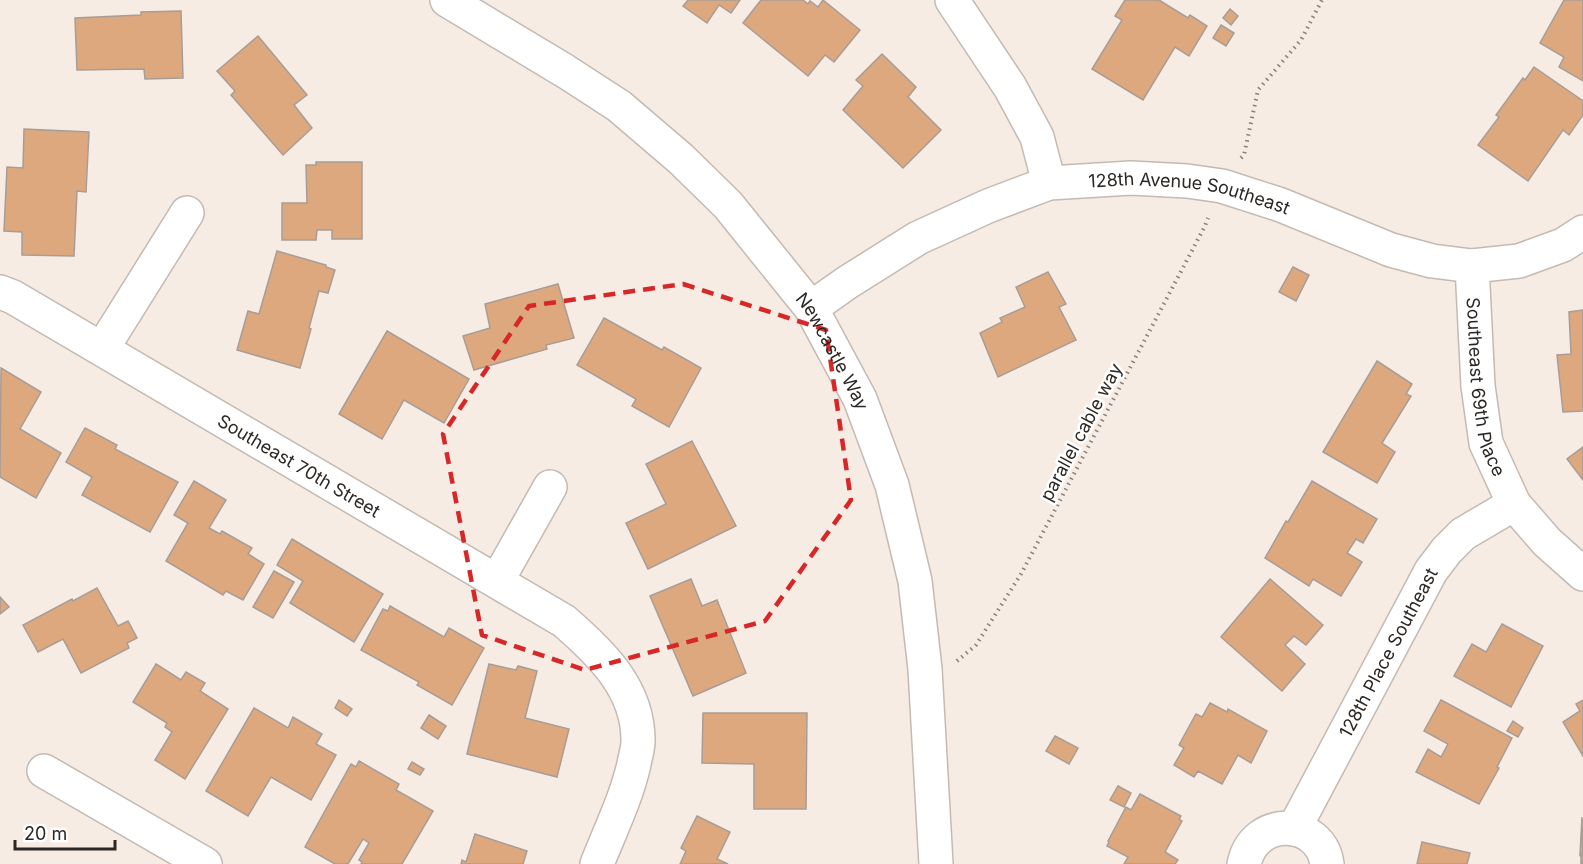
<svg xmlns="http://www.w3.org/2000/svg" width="1583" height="864" font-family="Inter,sans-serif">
<rect width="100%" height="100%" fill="#f6ece4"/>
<g fill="#dea87f" stroke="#a79d96" stroke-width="1.5">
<path d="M688,0H740L731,13L719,5L707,23L683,6Z"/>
<path d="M761,0H803L808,4L810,1L818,7L823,0L860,30L834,62L825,55L808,76L743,23Z"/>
<path d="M1125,0H1159L1188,18L1190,15L1207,26L1189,56L1175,47L1143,100L1092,69L1122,20L1115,16Z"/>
<path d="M1564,0H1583V81L1559,67L1564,57L1540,43Z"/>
<path d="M1230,9L1238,16L1231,25L1223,18Z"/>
<path d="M181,11L183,78L145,79L144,69L77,70L75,18L141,15V12Z"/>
<path d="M1221,25L1234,33L1226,46L1213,38Z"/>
<path d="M258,36L307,95L294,105L312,128L283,155L231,95L235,91L217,71Z"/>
<path d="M882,54L916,87L908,97L941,130L903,168L843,110L863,86L856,80Z"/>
<path d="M1534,67L1583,101V115L1569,135L1563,130L1528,181L1478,145L1499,117L1496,115L1523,78L1525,80Z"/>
<path d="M24,129L89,132L86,192L77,191L74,256L22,255V232L4,231L7,167L23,168Z"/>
<path d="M316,162H362V239H332V230H317L316,240H282V203H307L306,165H316Z"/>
<path d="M277,251L326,265V267L335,270L328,293L319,291L309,328L311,329L300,368L237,350L248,311L259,314Z"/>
<path d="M1293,267L1309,275L1296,301L1279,292Z"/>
<path d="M1048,272L1066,304L1059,307L1076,340L998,377L980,333L1002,322L1000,318L1025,307L1016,287Z"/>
<path d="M558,284L574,338L546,345L547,349L474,370L463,336L490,328L485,304Z"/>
<path d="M1583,310V411L1563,412L1557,355L1571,354L1569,312Z"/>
<path d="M604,318L662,350L664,347L701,368L669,427L632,406L636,399L577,365Z"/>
<path d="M387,331L469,379L444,423L404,400L382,439L339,414Z"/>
<path d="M1377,361L1412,384L1406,394L1411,396L1382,443L1395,452L1377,483L1323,452Z"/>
<path d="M1,368L41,392L20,429L61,453L36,498L0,477Z"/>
<path d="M85,428L117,445L115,449L178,482L150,532L82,495L92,477L66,462Z"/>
<path d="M692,441L736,526L648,569L626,523L666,504L646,464Z"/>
<path d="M1583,447V480L1567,459Z"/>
<path d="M194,481L226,500L209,528L220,534L222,531L252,548L248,554L264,564L243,600L226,591L223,595L166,561L188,523L174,515Z"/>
<path d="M1312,481L1377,519L1363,543L1356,539L1347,553L1362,562L1341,596L1313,579L1309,586L1265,558L1286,521L1288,522Z"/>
<path d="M292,539L383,594L354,642L290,603L303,581L277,565Z"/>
<path d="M274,571L294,582L273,618L253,607Z"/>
<path d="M691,579L702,606L717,600L746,673L693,696L650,596Z"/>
<path d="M1270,579L1323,625L1306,645L1294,636L1285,645L1305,664L1282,691L1221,637Z"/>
<path d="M97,588L118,626L128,621L137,638L127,643L129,648L81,673L63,639L38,652L23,625L72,599L73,601Z"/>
<path d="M0,597L9,607L0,614Z"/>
<path d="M390,606L444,637L449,628L484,648L452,705L417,685L419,682L361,650L383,609L388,611Z"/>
<path d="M1502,624L1543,646L1511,707L1454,676L1472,644L1486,652Z"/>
<path d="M156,664L181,680L186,672L205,683L200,691L228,709L185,779L155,760L172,732L165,727L167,723L133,702Z"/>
<path d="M489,664L516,670L518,666L537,671L525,718L569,729L557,777L467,754Z"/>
<path d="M339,700L352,709L347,716L335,708Z"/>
<path d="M1441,700L1512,738L1497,767L1499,768L1479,804L1416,772L1428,749L1441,757L1448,744L1424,731Z"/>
<path d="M1583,700V756L1563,722L1580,711L1576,704Z"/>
<path d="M1210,703L1227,712L1228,709L1267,731L1251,763L1238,755L1222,784L1198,771L1194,777L1174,765L1184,748L1179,745L1196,714L1202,717Z"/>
<path d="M254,708L288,728L293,717L322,734L316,744L336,755L311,800L271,777L248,816L206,791Z"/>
<path d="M703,713H807L806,809H754V764L702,763Z"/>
<path d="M429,715L446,726L438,739L421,728Z"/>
<path d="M1513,721L1523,728L1518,737L1507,731Z"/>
<path d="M1055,736L1078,748L1069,764L1046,751Z"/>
<path d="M359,761L399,784L396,790L433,811L402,864H361L362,862L359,860L369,843L363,839L348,864H335L305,847L351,764L356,767Z"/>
<path d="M412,762L424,769L420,775L408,769Z"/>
<path d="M1118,786L1131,793L1124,807L1110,800Z"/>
<path d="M1140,794L1181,816L1179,819L1182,821L1165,852L1178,860L1175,864H1124L1128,857L1107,846L1109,842L1108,841L1126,807L1131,810Z"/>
<path d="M697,816L730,832L717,859L728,864H680L686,851L681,848Z"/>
<path d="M1582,817L1583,864H1581V854L1580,855Z"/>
<path d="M475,834L527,851L523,864H461L462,860L466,862Z"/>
<path d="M1422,842L1470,853L1467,864H1417Z"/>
</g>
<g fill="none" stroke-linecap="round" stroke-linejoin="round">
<g stroke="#c3bab3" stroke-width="36">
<g id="minor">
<path d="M952,0L1010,87L1037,137L1049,183"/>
<path id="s1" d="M1472,266L1478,386L1486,443L1514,504L1547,542L1583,574"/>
<path id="s2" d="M0,292L13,297L564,621C601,653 639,689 638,742C638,749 635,757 634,764C626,799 610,831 597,864"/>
<path id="s3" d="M811,308L848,282L918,238L988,206L1049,183L1131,178L1187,181L1222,186L1281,205L1391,250L1432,261L1472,266L1519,261L1563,245L1583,232"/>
<path d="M102,349L187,213"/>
<path d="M497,581L550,487"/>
<path d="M44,771L205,864"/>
<path id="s4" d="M1294,829L1431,571L1447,550L1463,534L1514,504"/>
<path d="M1244,864C1255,814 1321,819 1327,864"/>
</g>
</g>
<g stroke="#c3bab3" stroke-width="36">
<g id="secondary">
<path id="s5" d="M447,0L565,71L619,106L681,159L728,205L811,308L860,399L892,485L915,581L925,669L936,864"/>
</g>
</g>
<g stroke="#88817c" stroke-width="4" stroke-dasharray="1.5 4.5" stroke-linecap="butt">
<path d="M1241,158L1244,155L1258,90L1301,40L1322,0"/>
<path d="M957,661L976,645L1021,574L1205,226L1208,218"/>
</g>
<use href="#minor" stroke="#fff" stroke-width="33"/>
<use href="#secondary" stroke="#fff" stroke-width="33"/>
</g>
<path fill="none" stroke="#d62828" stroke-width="4.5" stroke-dasharray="12 8" stroke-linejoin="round" d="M683,284L826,330L851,500L765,621L585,670L482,635L443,434L529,306Z"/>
<g text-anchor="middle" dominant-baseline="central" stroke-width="5" stroke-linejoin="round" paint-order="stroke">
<g font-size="18" fill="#2b2724" stroke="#fff">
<text stroke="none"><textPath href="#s3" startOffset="412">128th Avenue Southeast</textPath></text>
<text stroke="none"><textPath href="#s5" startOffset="530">Newcastle Way</textPath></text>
<text stroke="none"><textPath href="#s1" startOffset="122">Southeast 69th Place</textPath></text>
<text transform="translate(1081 432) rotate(-62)">parallel cable way</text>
<text stroke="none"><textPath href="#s2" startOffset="346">Southeast 70th Street</textPath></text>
<text stroke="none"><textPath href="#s4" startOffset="200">128th Place Southeast</textPath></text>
</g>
</g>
<path d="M15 840v9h100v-9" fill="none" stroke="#2b2724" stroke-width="3"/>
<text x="24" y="840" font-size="18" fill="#2b2724" stroke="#ffffff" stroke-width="4.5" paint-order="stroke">20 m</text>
</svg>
